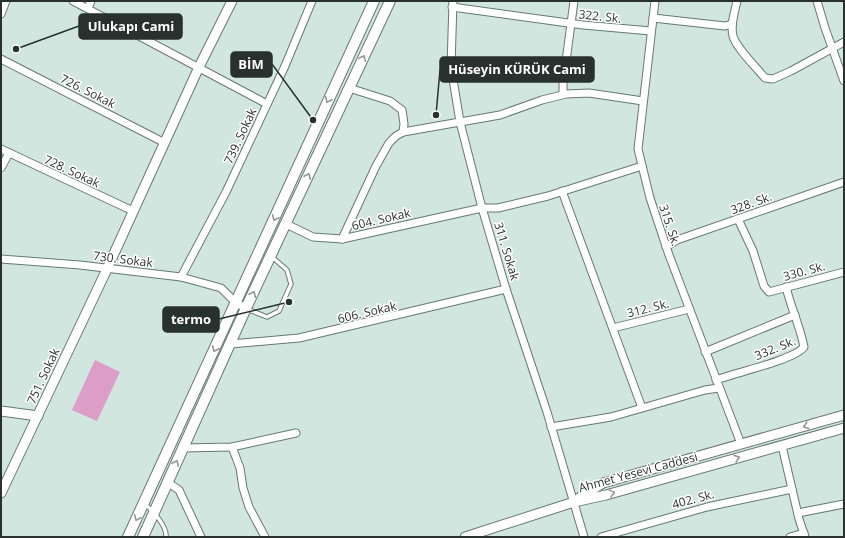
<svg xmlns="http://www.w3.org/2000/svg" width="845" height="538" font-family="'Open Sans',sans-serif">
<rect width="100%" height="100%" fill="#d1e6de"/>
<path fill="#dc9ec7" d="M95,360L120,372L97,421L72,410Z"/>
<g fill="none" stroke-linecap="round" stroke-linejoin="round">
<g stroke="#667971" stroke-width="5.5">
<g id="service">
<path d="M247,309L267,317L279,311L291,284L287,270L271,256"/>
<path d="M145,504C153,511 167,526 166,537"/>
</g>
</g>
<g stroke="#667971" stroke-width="9">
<g id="minor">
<path d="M73,1L267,104"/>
<path d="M453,1L451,67L460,122L482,208L506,289L547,412L584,537"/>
<path d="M655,1L638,149L650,198L669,255L741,444"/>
<path d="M737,1C735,11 730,25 733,36C736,48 757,68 765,78L773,79L791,71L844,42"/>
<path d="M817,1L825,28L844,81"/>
<path d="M452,7L583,25L651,31"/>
<path d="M88,8L91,1"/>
<path d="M1,14L6,1"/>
<path d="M653,18L725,26L732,24"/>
<path d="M1,59L165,143"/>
<path d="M349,88L390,101L402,110L404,124L403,132"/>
<path d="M563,94V84L574,1"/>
<path d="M1,149L133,211"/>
<path d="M1,168L9,153"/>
<path d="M562,191L642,408"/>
<path d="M738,219L753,251L764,286L769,292L844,272"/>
<path d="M286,224L313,237L342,239L482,208H498L548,196L642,166"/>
<path d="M342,239L376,166L389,143L396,136L403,132L500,115L542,100L566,94L589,93L643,101"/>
<path d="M666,247L677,240L844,182"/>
<path d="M1,259L80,265L181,277L221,288L236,303L246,308"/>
<path d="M181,277L226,192L285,66L312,1"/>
<path d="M613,328L689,309"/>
<path d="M231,344L299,338L506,289"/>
<path d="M705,352L795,315"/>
<path d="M716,380C734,373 794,360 804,347C800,326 791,308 786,287"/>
<path d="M551,427L611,417L705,390L719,388"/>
<path d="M782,446L799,519L805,537"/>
<path d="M232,447L240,468L243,488L249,507L265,537"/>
<path d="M183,448L232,447L296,433"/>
<path d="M167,482L179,490L201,537"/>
<path d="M798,513L844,504"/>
<path d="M601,537L707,507L792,489"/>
<path d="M790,537L804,533"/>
</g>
</g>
<g stroke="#667971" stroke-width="11">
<g id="tertiary">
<path d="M1,411L38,416"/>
<path d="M1,493L107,269L199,67L232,1"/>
<path d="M579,498L603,483L844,415"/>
<path d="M465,537L574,502L606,495L844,428"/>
</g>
</g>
<g stroke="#667971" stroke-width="12">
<g id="secondary">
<path d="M128,537L374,1"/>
<path d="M143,537L246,308L390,1"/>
</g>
</g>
<use href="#service" stroke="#fff" stroke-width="3.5"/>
<use href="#minor" stroke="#fff" stroke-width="7"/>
<use href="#tertiary" stroke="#fff" stroke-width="9"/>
<use href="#secondary" stroke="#fff" stroke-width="10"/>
</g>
<defs><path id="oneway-chevron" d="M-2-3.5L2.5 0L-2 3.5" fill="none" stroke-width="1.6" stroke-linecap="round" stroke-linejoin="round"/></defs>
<g stroke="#949896">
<use href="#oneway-chevron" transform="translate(363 58) rotate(-65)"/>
<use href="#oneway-chevron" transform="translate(328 100) rotate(115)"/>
<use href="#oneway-chevron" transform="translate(308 176) rotate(-65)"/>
<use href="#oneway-chevron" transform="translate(275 218) rotate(115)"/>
<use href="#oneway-chevron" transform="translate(253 294) rotate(-65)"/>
<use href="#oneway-chevron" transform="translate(215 349) rotate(115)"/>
<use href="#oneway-chevron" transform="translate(806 426) rotate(164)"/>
<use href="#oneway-chevron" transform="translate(737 458) rotate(-16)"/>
<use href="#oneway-chevron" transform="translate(176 463) rotate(-65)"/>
<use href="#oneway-chevron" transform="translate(612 493) rotate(-15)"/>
<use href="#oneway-chevron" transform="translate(137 518) rotate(115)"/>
</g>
<g text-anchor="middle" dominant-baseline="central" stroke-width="3" stroke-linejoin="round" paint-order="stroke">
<g font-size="12" fill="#29312e" stroke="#fff">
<text transform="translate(600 16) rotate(6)">322. Sk.</text>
<text transform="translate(88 91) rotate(27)">726. Sokak</text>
<text transform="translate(240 136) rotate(-65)">739. Sokak</text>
<text transform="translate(72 171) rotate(25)">728. Sokak</text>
<text transform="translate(751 203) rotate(-20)">328. Sk.</text>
<text transform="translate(381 219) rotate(-13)">604. Sokak</text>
<text transform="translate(670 225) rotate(72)">315. Sk.</text>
<text transform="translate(507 251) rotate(73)">311. Sokak</text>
<text transform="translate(123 259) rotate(7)">730. Sokak</text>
<text transform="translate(804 271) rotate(-15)">330. Sk.</text>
<text transform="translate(648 308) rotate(-14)">312. Sk.</text>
<text transform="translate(367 312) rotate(-13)">606. Sokak</text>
<text transform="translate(775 348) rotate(-22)">332. Sk.</text>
<text transform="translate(43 376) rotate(-65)">751. Sokak</text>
<text transform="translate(638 472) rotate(-15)">Ahmet Yesevi Caddesi</text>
<text transform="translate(693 499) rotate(-15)">402. Sk.</text>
</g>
</g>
<path fill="none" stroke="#29312e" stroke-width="1.5" d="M16 49L79 26M313 120L272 64M436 115L440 70M289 302L219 319"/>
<g fill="#29312e" stroke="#fff" stroke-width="1.5">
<circle cx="16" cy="49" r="4"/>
<circle cx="313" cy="120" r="4"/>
<circle cx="436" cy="115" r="4"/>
<circle cx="289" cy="302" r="4"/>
</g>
<g fill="#29312e" stroke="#29312e" stroke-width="1.5">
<rect x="79" y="14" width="103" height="25" rx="4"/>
<rect x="231" y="52" width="41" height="25" rx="4"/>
<rect x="440" y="57" width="154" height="25" rx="4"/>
<rect x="163" y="307" width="56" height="25" rx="4"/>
</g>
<g font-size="13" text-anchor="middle" font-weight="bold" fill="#fff">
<text x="131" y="31">Ulukapı Cami</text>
<text x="251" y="69">BİM</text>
<text x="517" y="74">Hüseyin KÜRÜK Cami</text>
<text x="191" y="324">termo</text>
</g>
<rect width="845" height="538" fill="none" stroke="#29312e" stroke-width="4"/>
</svg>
